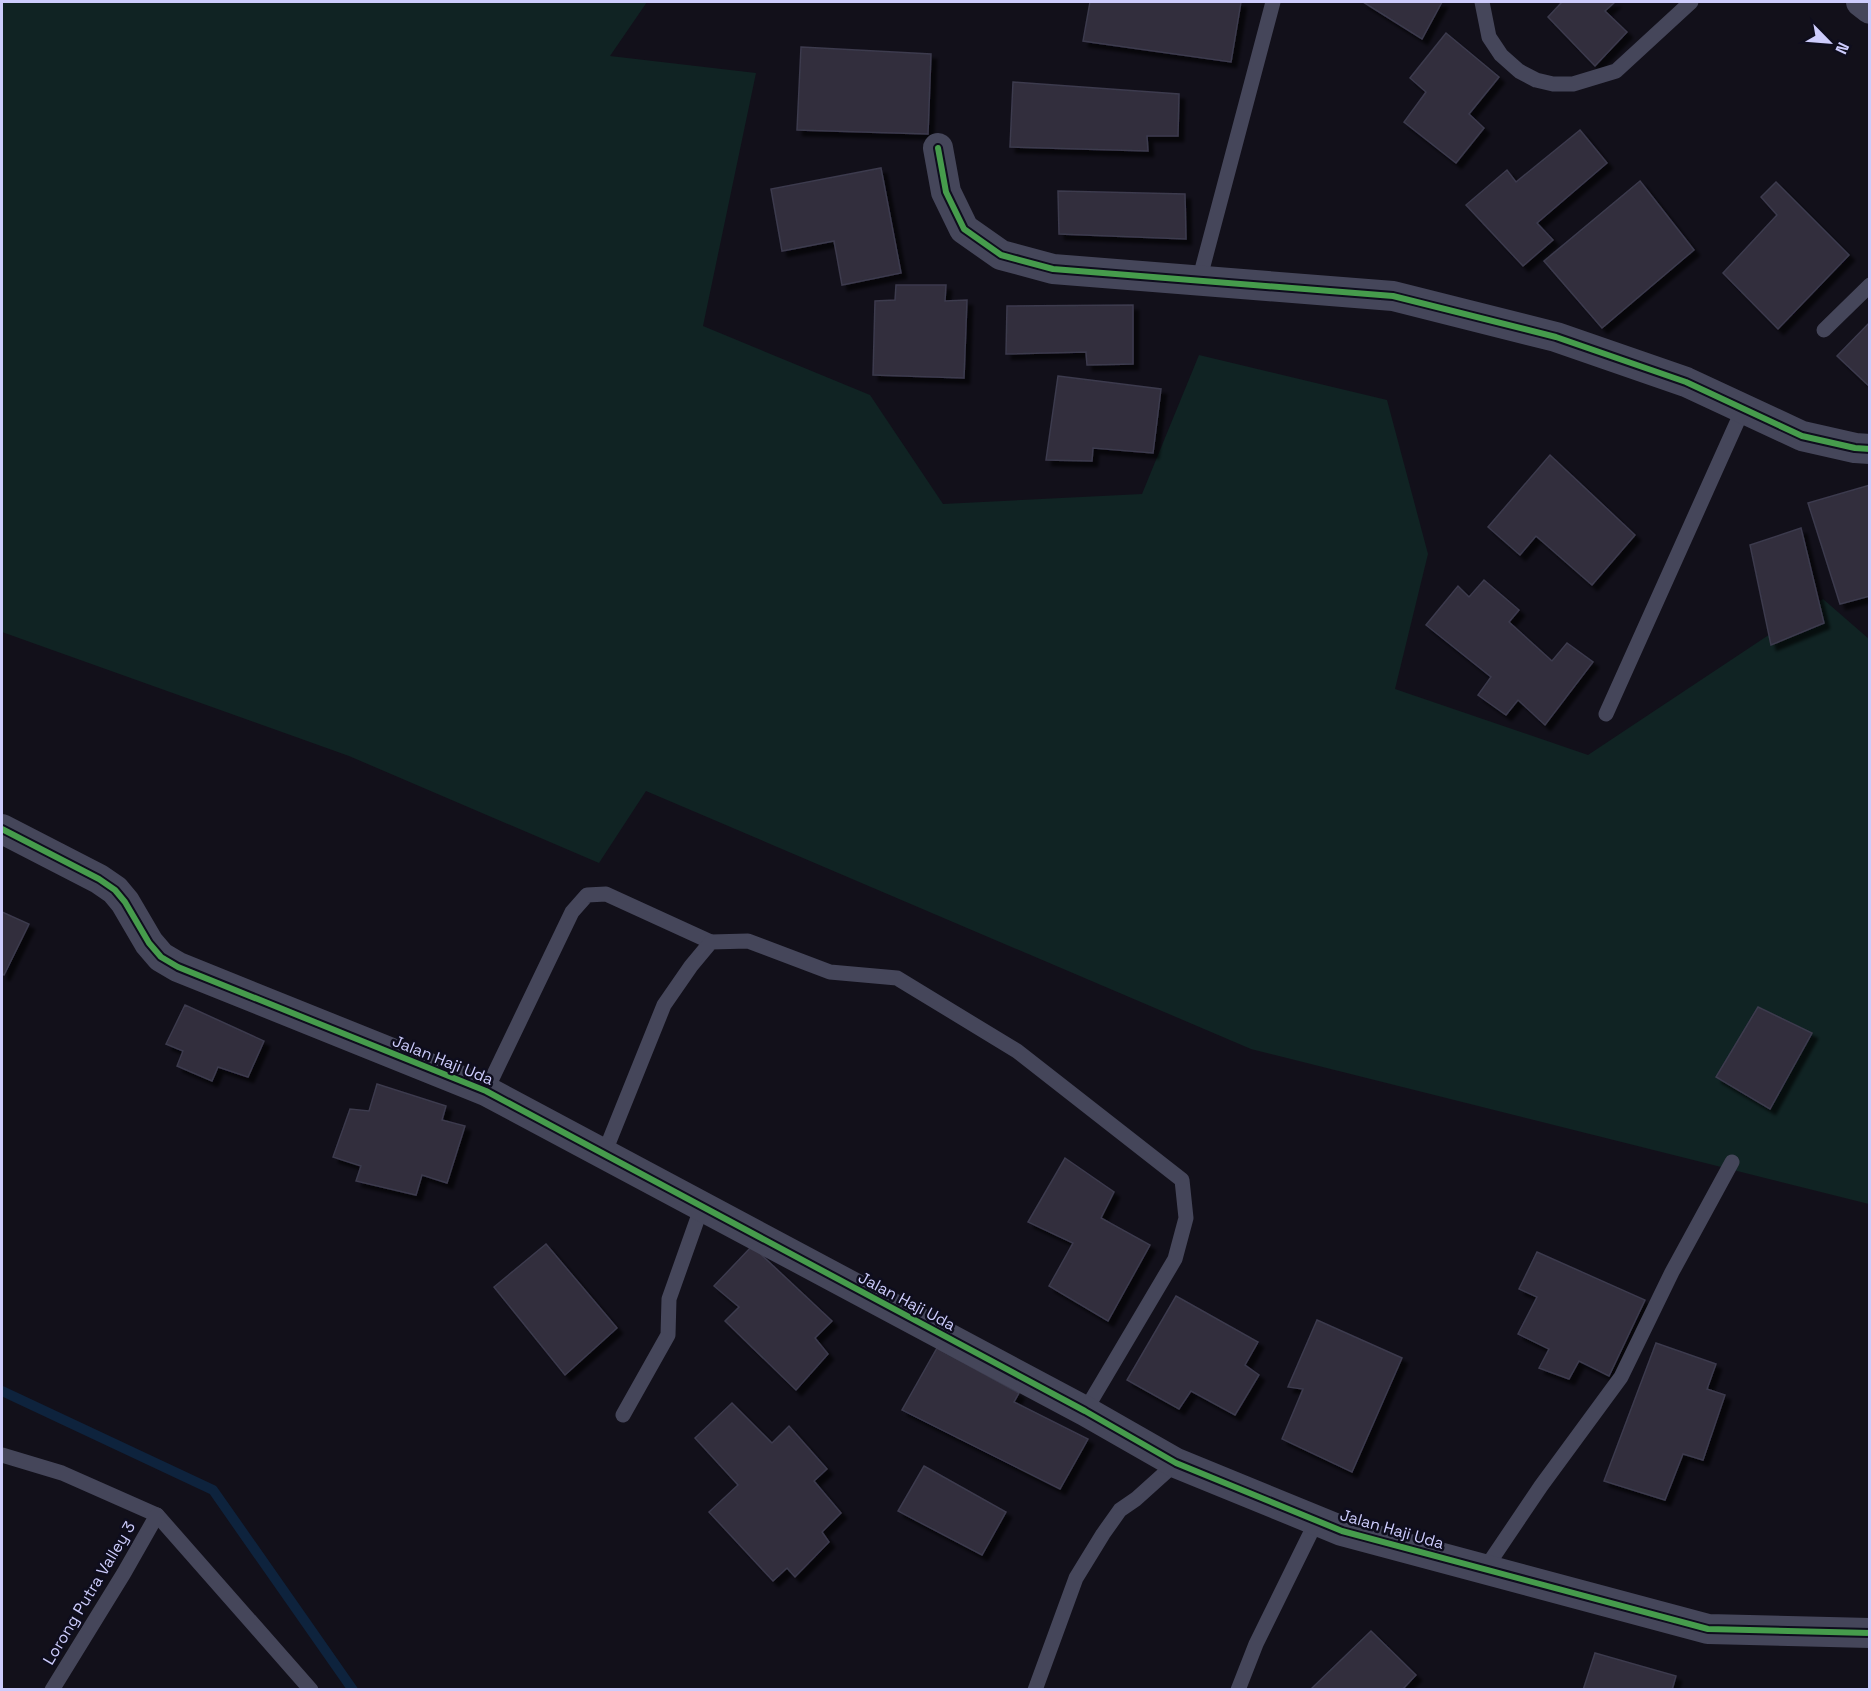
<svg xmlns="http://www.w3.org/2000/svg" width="1871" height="1691" font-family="'Space Grotesk',sans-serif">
<defs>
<filter id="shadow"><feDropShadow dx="5.5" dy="5.5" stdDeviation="1.5" flood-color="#0009"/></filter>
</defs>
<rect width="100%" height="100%" fill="#12101a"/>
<path fill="#102323" d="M2,2H647L610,56L756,73L703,326L870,395L943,504L1142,494L1199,355L1387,400L1428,554L1395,689L1588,755L1823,599L1869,639V1204L1251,1049L646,791L599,863L349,756L2,632Z"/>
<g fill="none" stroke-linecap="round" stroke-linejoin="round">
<path stroke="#0e233d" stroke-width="10" d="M2,1391L213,1490L353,1690"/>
</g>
<g fill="#302e3c" stroke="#3c3a4d" stroke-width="1.5" filter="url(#shadow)">
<path d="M1090,2H1241L1231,62L1083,41Z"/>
<path d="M1363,2H1442L1422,39Z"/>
<path d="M1562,2H1615L1605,11L1627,32L1595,66L1548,17Z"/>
<path d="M1446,33L1499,77L1469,114L1484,128L1456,163L1404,122L1426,92L1410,78Z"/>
<path d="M801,47L931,54L928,134L797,130Z"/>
<path d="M1013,82L1179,94L1178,136H1147L1148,151L1010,147Z"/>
<path d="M1580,130L1607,163L1537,223L1553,240L1523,266L1466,205L1507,170L1516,182Z"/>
<path d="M881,168L901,273L842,285L834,241L782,251L771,189Z"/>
<path d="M1640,181L1694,250L1602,328L1544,261Z"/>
<path d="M1776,182L1849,255L1778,329L1723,273L1777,215L1761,197Z"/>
<path d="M1058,191L1185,194L1186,239L1059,234Z"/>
<path d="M896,285H946L945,301L967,300L964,378L873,375L875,301L895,300Z"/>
<path d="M1133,305V364L1087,365L1086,352L1006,354L1007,306Z"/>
<path d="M1870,322V387L1837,356Z"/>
<path d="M1058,376L1161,389L1153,453L1093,448L1092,461L1046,460Z"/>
<path d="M1550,455L1635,535L1592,585L1536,536L1520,555L1488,527Z"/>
<path d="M1870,485V596L1840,604L1808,503Z"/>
<path d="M1801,528L1824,623L1771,645L1750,545Z"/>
<path d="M1484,580L1519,610L1509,622L1552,661L1567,643L1593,662L1545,725L1518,700L1506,715L1478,695L1491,677L1426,625L1458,586L1469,597Z"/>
<path d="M2,912L29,924L4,975L2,974Z"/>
<path d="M185,1005L264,1041L248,1077L218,1067L212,1081L177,1066L183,1051L166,1044Z"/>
<path d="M1758,1007L1812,1033L1770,1109L1716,1077Z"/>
<path d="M377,1084L446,1106L442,1120L465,1126L447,1183L422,1175L416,1195L356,1181L361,1166L333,1157L350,1109L369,1111Z"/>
<path d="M1065,1158L1114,1192L1101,1218L1150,1245L1108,1321L1049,1286L1073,1243L1028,1222Z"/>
<path d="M546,1244L617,1328L565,1375L494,1287Z"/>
<path d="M752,1246L832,1321L815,1338L828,1354L796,1390L725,1321L739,1307L714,1286Z"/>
<path d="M1537,1252L1645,1300L1609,1376L1579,1361L1569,1379L1539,1368L1549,1349L1518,1334L1537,1297L1519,1289Z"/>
<path d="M1176,1296L1258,1342L1245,1365L1259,1375L1235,1415L1191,1391L1179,1409L1127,1380Z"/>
<path d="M1317,1320L1402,1358L1352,1472L1282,1439L1303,1389L1288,1387Z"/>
<path d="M1656,1343L1716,1364L1707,1389L1725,1395L1703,1460L1683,1454L1665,1500L1604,1481Z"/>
<path d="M937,1348L1019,1393L1014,1402L1088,1439L1060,1489L902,1410Z"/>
<path d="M732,1403L772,1443L789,1426L827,1469L814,1481L841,1513L822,1532L829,1542L795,1577L787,1568L773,1581L709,1512L738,1485L695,1438Z"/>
<path d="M924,1466L1006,1512L982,1555L898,1511Z"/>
<path d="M1371,1631L1416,1675L1402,1690H1310Z"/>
<path d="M1595,1653L1676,1676L1672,1690H1583Z"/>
</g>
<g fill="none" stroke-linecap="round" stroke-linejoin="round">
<g stroke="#45465a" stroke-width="15">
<path d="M1482,2L1489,37L1501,55L1519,71L1536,80L1553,84H1573L1616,71L1691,2"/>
<path d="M1199,281L1273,2"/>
<path d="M1824,330L1870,285"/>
<path d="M1606,714L1743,409"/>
<path d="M486,1091L572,912L587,895L606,894L711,942"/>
<path d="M604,1154L664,1005L691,966L711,942L748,941L830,972L897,978L1017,1051L1182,1180L1186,1218L1175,1259L1085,1411"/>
<path d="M623,1415L668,1335L669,1299L702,1206"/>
<path d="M2,1455L62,1473L157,1515L311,1690"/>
<path d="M1485,1569L1541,1486L1621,1377L1672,1272L1732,1162"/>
<path d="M52,1690L124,1573L157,1515"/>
<path d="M1035,1690L1076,1578L1103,1534L1120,1510L1136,1499L1176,1463"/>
<path d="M1238,1690L1256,1644L1317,1520"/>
</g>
<g stroke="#45465a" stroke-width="30">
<path d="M1861,2L1870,9"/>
<path d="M938,148L946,192L964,229L1001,255L1053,269L1393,296L1556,337L1686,382L1802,436L1855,448L1870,449"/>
<path d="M2,829L99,879L115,890L125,902L149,943L161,957L178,967L486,1091L1085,1411L1176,1463L1342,1531L1708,1629L1870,1633"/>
</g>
<g stroke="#0e0d1d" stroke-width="10">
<g id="cycleway">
<path d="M938,148L946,192L964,229L1001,255L1053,269L1393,296L1556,337L1686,382L1802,436L1855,448L1870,449"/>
<path d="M2,829L99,879L115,890L125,902L149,943L161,957L178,967L486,1091L1085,1411L1176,1463L1342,1531L1708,1629L1870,1633"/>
</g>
</g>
<use href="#cycleway" stroke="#469c4c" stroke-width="6"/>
</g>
<g text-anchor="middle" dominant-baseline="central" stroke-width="5" stroke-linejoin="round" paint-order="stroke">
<g font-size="16" fill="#cdccfc" stroke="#0e0d1d">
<text transform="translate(443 1060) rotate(22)">Jalan Haji Uda</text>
<text transform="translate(907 1301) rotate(28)">Jalan Haji Uda</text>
<text transform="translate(1392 1529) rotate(16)">Jalan Haji Uda</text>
<text transform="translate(89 1593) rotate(-59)">Lorong Putra Valley 3</text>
</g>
</g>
<rect width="1871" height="1691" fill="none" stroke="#cdccfc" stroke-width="6"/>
<g transform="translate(1829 42) rotate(115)" stroke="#0e0d1d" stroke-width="4.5" paint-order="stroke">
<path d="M0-4.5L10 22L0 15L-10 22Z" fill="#cdccfc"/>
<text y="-9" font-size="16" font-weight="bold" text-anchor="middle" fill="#cdccfc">N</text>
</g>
</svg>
